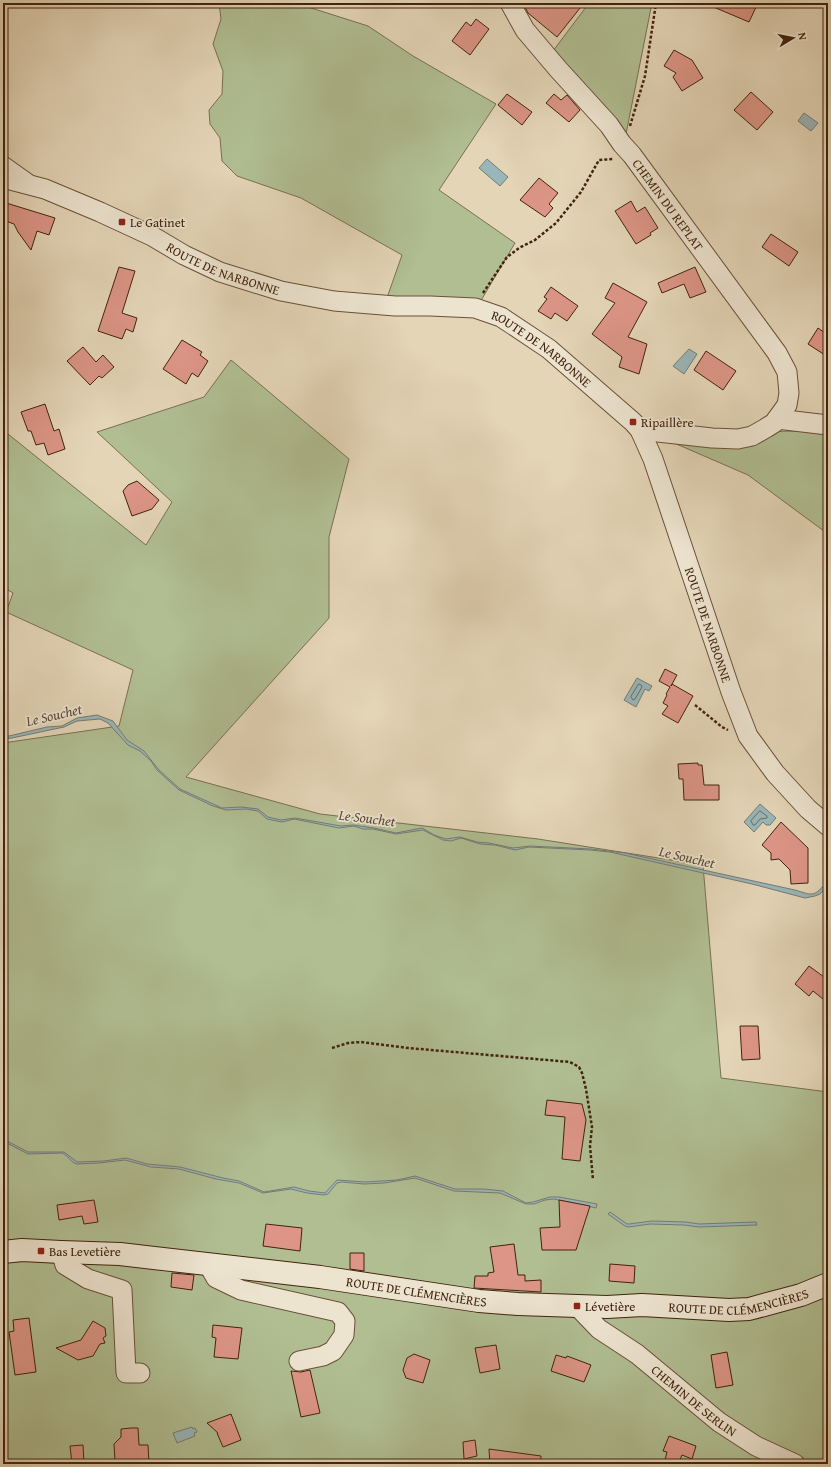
<svg xmlns="http://www.w3.org/2000/svg" width="831" height="1467" font-family="'Gentium Book Plus',serif">
<rect width="100%" height="100%" fill="#e4d5b7"/>
<filter id="stains"><feTurbulence type="fractalNoise" baseFrequency=".005" numOctaves="4"/><feColorMatrix values="0 0 0 0 .2 0 0 0 0 .09 0 0 0 0 .02 0 0 0 .5 -.17"/></filter>
<radialGradient id="worn" r=".72"><stop offset=".6" stop-color="#630" stop-opacity="0"/><stop offset="1" stop-color="#630" stop-opacity=".3"/></radialGradient>
<g fill="#b0be92" stroke="#797050">
<path d="M219,3H305V6L368,26L413,56L496,104L439,190L515,243L473,314L382,312L402,255L301,198L237,176L222,161L220,138L210,124L209,110L222,94L223,71L213,44L221,19Z"/>
<path d="M589,3H652L626,134L550,55Z"/>
<path d="M231,360L349,459L329,537V618L186,777L320,814L538,839L703,865L721,1078L828,1092V1464H3V743L119,726L133,670L6,612L13,593L3,587V430L146,545L172,502L97,432L204,397Z"/>
<path d="M800,431L828,435V534L748,475L651,433Z"/>
</g>
<g fill="#99b6b8" stroke="#767b74">
<path d="M804,113L818,123L811,131L798,121Z"/>
<path d="M487,159L508,177L500,186L479,168Z"/>
<path d="M689,349L697,354L684,374L673,366Z"/>
<path d="M637,678L652,686L649,691L645,689L636,707L624,700Z"/>
<path d="M97,715L113,721L127,740L144,751L159,770L180,789L222,808L241,807L258,809L268,817L281,820L295,818L341,826L353,825L374,828L396,833L422,828L434,835L446,839L460,837L477,842L489,843L513,848L530,846L591,849L625,853L795,890C815,896 813,897 828,881V885L820,894L815,896L805,898L752,884L610,852L590,850L529,847L515,850L495,845L480,844L461,838L451,841L443,840L423,830L396,834L373,829H363L354,826L339,828L294,819L282,822L267,819L258,811L246,809L226,810L213,806L179,790L157,770L151,761L140,751L128,745L108,723L100,719L77,721L64,727L12,738L3,739V736H9L47,727L62,726L77,718Z"/>
<path d="M760,804L776,818L770,825H766L763,822L754,832L744,822Z"/>
<path d="M3,1139L28,1152H64L77,1162L104,1161L126,1158L147,1164L180,1167L223,1178L239,1181L264,1192L294,1187L309,1191L325,1193L337,1180L365,1182L397,1180L415,1176L455,1189H484L503,1191L526,1203L533,1202L550,1197H559L597,1204L596,1208L554,1199L545,1200L534,1204H526L500,1193L454,1191L415,1178L384,1183L364,1184L342,1182L337,1183L328,1194L324,1195L307,1193L291,1189L263,1193L239,1183L216,1179L179,1169L151,1167L125,1160L99,1163L77,1164C71,1163 68,1155 62,1153L28,1154L3,1141Z"/>
<path d="M610,1212L627,1224H629L652,1221L686,1222L699,1224L756,1222L757,1225L699,1227L684,1225L650,1224L628,1227L625,1226L608,1214Z"/>
<path d="M192,1427L193,1429L195,1428L197,1432L194,1433L195,1436L177,1443L173,1433Z"/>
</g>
<g fill="none" stroke-linecap="round" stroke-linejoin="round">
<g stroke="#6e6c62" stroke-width="1">
<path d="M639,684L641,685L642,687L635,699L633,700L631,697Z"/>
<path d="M760,811L767,816V818L760,819L755,825H753L751,821Z"/>
</g>
</g>
<g fill="#dc9586" stroke="#42230d">
<path d="M523,3H584L557,37L528,13Z"/>
<path d="M704,3H758L749,22Z"/>
<path d="M476,19L489,29L470,55L452,41L466,22L471,26Z"/>
<path d="M674,50L692,60L703,78L682,91L673,77L676,73L664,66Z"/>
<path d="M751,92L773,112L757,130L734,110Z"/>
<path d="M507,94L532,112L522,125L498,105Z"/>
<path d="M554,94L561,100L567,95L580,110L569,122L546,103Z"/>
<path d="M539,178L558,193L549,204L553,208L545,217L520,200Z"/>
<path d="M631,201L637,212L645,207L658,228L650,233L651,235L636,244L615,211Z"/>
<path d="M3,202L55,218L49,235L37,231L31,250L18,232L14,224L3,220Z"/>
<path d="M771,234L798,252L789,266L762,247Z"/>
<path d="M119,267L135,271L122,313L137,318L133,332L126,329L122,339L98,331Z"/>
<path d="M695,267L706,292L690,298L684,284L662,293L658,283Z"/>
<path d="M613,283L647,302L628,337L647,344L639,374L619,367L622,357L592,334L615,303L605,298Z"/>
<path d="M551,287L578,306L567,321L555,313L551,319L538,311L547,299L544,297Z"/>
<path d="M818,328L828,335V357L808,344Z"/>
<path d="M182,340L202,352L200,355L208,361L198,377L192,373L186,384L163,369Z"/>
<path d="M83,347L96,362L103,355L114,367L102,378L99,376L90,385L67,361Z"/>
<path d="M706,351L736,371L723,390L694,370Z"/>
<path d="M45,404L54,431L59,429L65,449L48,455L44,443L36,445L31,431H28L21,412Z"/>
<path d="M137,481L159,500L152,509L132,516L123,491L128,485Z"/>
<path d="M665,669L677,675L671,686L672,684L693,696L678,723L662,714L668,706L663,703L667,695L666,694L670,687L659,681Z"/>
<path d="M698,763V765H702L704,785H719V800H684L683,779H679L678,764Z"/>
<path d="M781,822L808,848V883L791,884L790,870L779,859L771,860V853L762,845Z"/>
<path d="M809,966L828,980V1003L813,991L809,996L795,984Z"/>
<path d="M740,1026H758L760,1059L742,1060Z"/>
<path d="M547,1100L582,1104L586,1120L580,1161L562,1159L565,1117L545,1115Z"/>
<path d="M94,1200L98,1222L84,1224L82,1216L59,1220L57,1205Z"/>
<path d="M559,1200L590,1206L576,1250H542L540,1228L560,1227Z"/>
<path d="M266,1224L302,1228L300,1251L263,1246Z"/>
<path d="M514,1244L518,1275H525V1281L541,1280V1292L474,1288L475,1276H488V1273L494,1272L490,1247Z"/>
<path d="M350,1253H364V1271L350,1269Z"/>
<path d="M610,1264L635,1266L634,1283L609,1281Z"/>
<path d="M172,1273L194,1275L192,1290L171,1287Z"/>
<path d="M29,1318L36,1372L15,1375L9,1332L14,1331L13,1320Z"/>
<path d="M93,1321L105,1328L106,1336L103,1338L105,1343L100,1344L93,1356L78,1360L56,1348L81,1340Z"/>
<path d="M213,1325L242,1328L238,1359L214,1357L216,1338L212,1337Z"/>
<path d="M496,1345L500,1369L480,1373L475,1348Z"/>
<path d="M727,1352L733,1385L716,1388L711,1355Z"/>
<path d="M414,1354L430,1360L423,1383L406,1378L403,1370L407,1358Z"/>
<path d="M556,1355L566,1358L567,1356L591,1365L584,1382L551,1371Z"/>
<path d="M310,1370L320,1413L301,1417L291,1371L301,1372Z"/>
<path d="M231,1414L241,1440L223,1447L217,1433H218L207,1423Z"/>
<path d="M131,1428H138L139,1445H148L149,1464H123V1461H115L114,1444L121,1437V1429Z"/>
<path d="M669,1436L696,1446L692,1459L682,1455L678,1464L665,1460L667,1452L663,1451Z"/>
<path d="M475,1440L477,1456L464,1459L463,1442Z"/>
<path d="M83,1445L84,1464H72L70,1446Z"/>
<path d="M489,1449L541,1456V1464H490Z"/>
</g>
<g fill="none" stroke-linecap="round" stroke-linejoin="round">
<g stroke="#6a5038" stroke-width="11">
<path id="lane" d="M3,160L31,180"/>
</g>
<g stroke="#6a5038" stroke-width="21">
<g id="street">
<path id="s1" d="M510,3L525,30L558,69L609,125L622,144L632,155L777,353L787,372L789,393L787,405L774,423L766,428L752,436L738,439L712,438L640,430"/>
<path id="s2" d="M3,178L45,189L100,212L152,236L184,255L220,272L281,291L334,301L395,306H430L475,308L501,317L549,349L633,422L640,430L653,459L731,692L748,736L775,773L808,809L828,826"/>
<path d="M777,419L828,425"/>
<path d="M61,1252L65,1265L88,1279L122,1290L126,1373H140"/>
<path d="M208,1264L216,1278L241,1290L338,1312L345,1321L344,1335L333,1351L323,1356L299,1361"/>
<path id="s3" d="M577,1306L599,1329L637,1354L719,1422L756,1446L795,1464"/>
</g>
</g>
<g stroke="#42230d" stroke-width="24">
<g id="secondary">
<path id="s4" d="M3,1252L22,1250L61,1252L120,1254L154,1258L320,1277L479,1301L518,1304L607,1307L642,1305L729,1310L749,1309L801,1295L828,1284"/>
</g>
</g>
<g stroke="#42230d" stroke-width="2.5" stroke-dasharray="3 2" stroke-linecap="butt">
<path d="M630,126L645,76L656,3"/>
<path d="M483,293L507,257L519,248L535,240L556,223L581,192L599,160L613,159"/>
<path d="M695,705L722,727L728,730"/>
<path d="M332,1048L348,1043L361,1042L408,1048L570,1062L579,1067L582,1073L586,1089L592,1127L590,1146L593,1180"/>
</g>
<use href="#lane" stroke="#ede4d0" stroke-width="9"/>
<use href="#street" stroke="#ede4d0" stroke-width="19"/>
<use href="#secondary" stroke="#ede4d0" stroke-width="22"/>
</g>
<g fill="#8f2418" stroke="#ede4d0" stroke-width="1.5">
<rect x="118" y="218" width="8" height="8" rx="2"/>
<rect x="629" y="418" width="8" height="8" rx="2"/>
<rect x="37" y="1247" width="8" height="8" rx="2"/>
<rect x="573" y="1302" width="8" height="8" rx="2"/>
</g>
<g text-anchor="middle" dominant-baseline="central" stroke-width="3.5" stroke-linejoin="round" paint-order="stroke">
<g font-size="13" fill="#42230d" stroke="#ede4d0">
<text stroke="none"><textPath href="#s1" startOffset="257">CHEMIN DU REPLAT</textPath></text>
<text stroke="none"><textPath href="#s2" startOffset="239">ROUTE DE NARBONNE</textPath></text>
<text stroke="none"><textPath href="#s2" startOffset="575">ROUTE DE NARBONNE</textPath></text>
<text stroke="none"><textPath href="#s2" startOffset="910">ROUTE DE NARBONNE</textPath></text>
<text stroke="none"><textPath href="#s4" startOffset="416">ROUTE DE CLÉMENCIÈRES</textPath></text>
<text stroke="none"><textPath href="#s4" startOffset="740">ROUTE DE CLÉMENCIÈRES</textPath></text>
<text stroke="none"><textPath href="#s3" startOffset="151">CHEMIN DE SERLIN</textPath></text>
</g>
<g font-size="13" fill="#42230d" stroke="#ede4d0" text-anchor="start">
<text x="130" y="222">Le Gatinet</text>
<text x="641" y="422">Ripaillère</text>
<text x="49" y="1251">Bas Levetière</text>
<text x="585" y="1306">Lévetière</text>
</g>
<g font-size="14" font-style="italic" fill="#584838" stroke="#ede4d0">
<text transform="translate(54 715) rotate(-13)">Le Souchet</text>
<text transform="translate(367 818) rotate(7)">Le Souchet</text>
<text transform="translate(687 857) rotate(13)">Le Souchet</text>
</g>
</g>
<rect width="831" height="1467" fill="none" stroke="#e4d5b7" stroke-width="16"/>
<rect x="4" y="4" width="823" height="1459" fill="none" stroke="#42230d" stroke-width="2"/>
<rect x="8" y="8" width="815" height="1451" fill="none" stroke="#42230d"/>
<g transform="translate(793 38) rotate(80)" stroke="#ede4d0" stroke-width="3" paint-order="stroke">
<path d="M0-3L7 15L0 10L-7 15Z" fill="#42230d"/>
<text y="-6" font-size="11" font-weight="bold" text-anchor="middle" fill="#42230d">N</text>
</g>
<rect width="100%" height="100%" filter="url(#stains)"/>
<rect width="100%" height="100%" fill="url(#worn)"/>
</svg>
